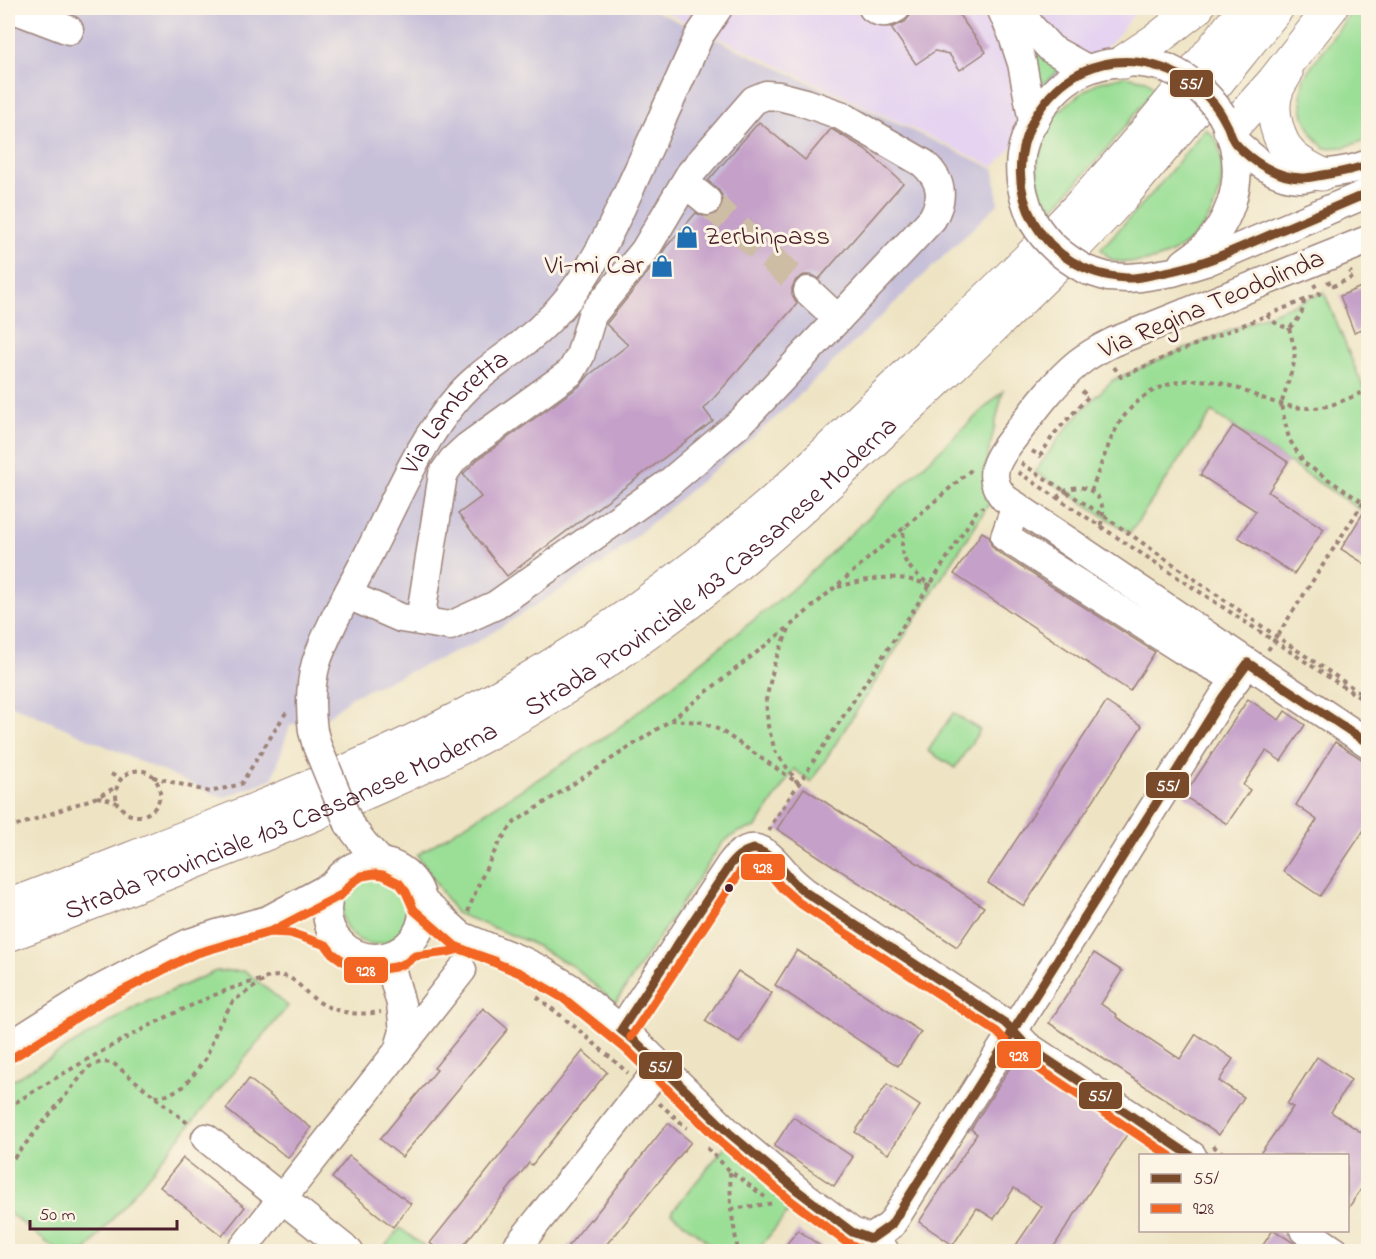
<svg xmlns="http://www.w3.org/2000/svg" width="1376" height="1259" font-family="'Indie Flower',sans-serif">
<rect width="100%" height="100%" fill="#fcf5e5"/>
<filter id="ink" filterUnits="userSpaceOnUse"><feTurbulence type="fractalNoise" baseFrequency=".0167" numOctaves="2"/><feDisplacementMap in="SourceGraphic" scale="12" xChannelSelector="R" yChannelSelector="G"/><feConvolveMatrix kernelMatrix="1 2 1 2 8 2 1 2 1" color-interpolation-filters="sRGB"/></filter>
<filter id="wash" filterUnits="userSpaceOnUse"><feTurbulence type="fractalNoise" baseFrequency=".008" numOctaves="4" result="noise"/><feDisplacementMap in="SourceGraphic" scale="24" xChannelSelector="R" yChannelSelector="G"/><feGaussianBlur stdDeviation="1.35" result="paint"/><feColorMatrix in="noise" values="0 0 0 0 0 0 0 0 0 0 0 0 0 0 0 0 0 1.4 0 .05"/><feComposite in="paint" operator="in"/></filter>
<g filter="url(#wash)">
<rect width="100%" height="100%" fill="#eee4c4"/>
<path fill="#e5d3f1" d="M656,8H1139L1113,41L1084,67L994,167Z"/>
<path fill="#c7c0d9" d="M8,8H649L994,169L998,204L774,419L609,559L474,644L351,697L326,718L290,725L273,778L223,798L8,703Z"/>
<g fill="#9bdf97" stroke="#727f61" stroke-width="1.5">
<path d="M1354,8H1368V139L1345,147L1324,148L1313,135L1304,117L1301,95L1304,77Z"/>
<path d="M1026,37L1064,66L1038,88Z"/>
<path d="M1124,76L1146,80L1155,88L1113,142L1054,208L1041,195L1037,178L1038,158L1044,136L1056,114L1077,96L1097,83Z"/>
<path d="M1205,129C1207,131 1210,132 1212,135C1219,141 1221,156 1222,165C1224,214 1188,259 1138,262C1130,262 1118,263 1111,259C1107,257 1104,252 1101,249L1157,188Z"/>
<path d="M1324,292L1363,387L1368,385V515L1212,412L1130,533L1035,472L1059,438L1082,410L1113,380L1170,355Z"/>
<path d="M1003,391L988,455L985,478L989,504L811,782L794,769L756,827L738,832L722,843L615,1003L574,967L529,942L456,913L417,855L613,732L790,591Z"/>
<path d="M953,713L980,730L955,768L928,751Z"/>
<circle cx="375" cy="911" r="33"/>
<path d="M216,971H245L288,1006L86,1251H58L9,1213L8,1214V1083L137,1006Z"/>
<path d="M727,1144L797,1201L757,1251H719L671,1213Z"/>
<path d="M400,1228L430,1251H381Z"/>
</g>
<g id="blocks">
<g fill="#c5a0c9">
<path d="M912,8H954L986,52L960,70L949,54L935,51L916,64L891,28L905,22L910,16Z"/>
<path d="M759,122L805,160L831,129L833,130L865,149L903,183L819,279L812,275H804L796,280L792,288V295L797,304L704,409L713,421L507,576L458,514L481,497L463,474L477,460L581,385L589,375L628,345L606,324L607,323L658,260L666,247L696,213L705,217L713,216L720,211L723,203L722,195L717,188L708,181Z"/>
<path d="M1368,284V327L1354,332L1340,296Z"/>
<path d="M1233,426L1288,462L1268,492L1324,529L1294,574L1238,537L1256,511L1200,475Z"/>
<path d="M1368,505V566L1341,549Z"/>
<path d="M982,532L989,536L991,545L996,551L1155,652L1130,691L954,574Z"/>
<path d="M1248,699L1279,720L1285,711L1305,725L1281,761L1266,751L1243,785L1250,790L1227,824L1184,796Z"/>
<path d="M1106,702L1142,726L1024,906L988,883Z"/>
<path d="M1335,742L1368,763V824L1320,896L1283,871L1317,820L1296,805Z"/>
<path d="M804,788L984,907L957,947L777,829Z"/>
<path d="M797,950L921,1032L898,1066L775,985Z"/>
<path d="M1094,953L1122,971L1101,1004L1117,1015L1116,1017L1180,1059L1196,1034L1233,1059L1219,1081L1244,1097L1219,1135L1049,1023Z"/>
<path d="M738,971L772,993L739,1043L705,1021Z"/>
<path d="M483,1008L508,1029L402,1157L380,1139L437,1070L434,1068Z"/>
<path d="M583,1051L607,1072L532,1165L529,1163L459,1251H441L430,1243Z"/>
<path d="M1317,1057L1351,1080L1331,1112L1368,1137V1179L1347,1210V1155H1259L1293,1107L1287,1104Z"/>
<path d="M1016,1058L1128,1133L1051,1251H1012L1042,1207L1014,1188L994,1219L977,1208L953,1245L919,1222L977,1134L971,1129Z"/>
<path d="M249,1079L311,1128L288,1158L226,1109Z"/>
<path d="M887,1084L920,1106L888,1154L855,1132Z"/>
<path d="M793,1117L853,1157L834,1186L774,1146Z"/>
<path d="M668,1123L691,1142L616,1234H615L601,1251H564L590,1219L591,1220Z"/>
<path d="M349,1156L411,1204L393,1227L332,1178Z"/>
<path d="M183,1158L245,1207L222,1236L160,1187Z"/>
<path d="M798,1230L827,1251H781Z"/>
<path d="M1273,1230H1274L1306,1251H1259Z"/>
</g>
</g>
</g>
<g filter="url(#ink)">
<use href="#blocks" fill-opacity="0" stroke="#9c8278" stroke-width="1.5"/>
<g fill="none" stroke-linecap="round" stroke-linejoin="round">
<path stroke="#cdbda5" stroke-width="28" stroke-dasharray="28 14" stroke-linecap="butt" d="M707,201L808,291"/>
<g stroke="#9c8278" stroke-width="31">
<g id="minor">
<path d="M11,8L69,30"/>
<path d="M873,8C881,14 888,13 896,8"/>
<path d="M1001,8L1012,33L1022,63L1033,122"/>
<path d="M1020,8L1030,26L1051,49L1087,69"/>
<path d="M1232,139C1252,157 1271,177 1300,178C1308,178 1315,175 1323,174C1340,171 1352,171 1368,164"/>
<path d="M685,183L707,201"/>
<path d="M1033,221C1022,196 1015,167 1025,140C1027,133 1031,126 1035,120C1061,67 1112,53 1167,68"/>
<path d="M1368,240L1113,342C1101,348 1088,355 1078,363C1055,382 1037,406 1020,429C1011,441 999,454 995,468C992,480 997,489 1004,498L1248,663L1368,743"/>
<path d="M1184,263C1189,259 1194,256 1199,252C1229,226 1243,184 1234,146C1232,135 1227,125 1222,115"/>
<path d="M1086,270L1108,277L1127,278L1141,277L1173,272L1205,262L1236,249L1368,193"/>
<path d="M808,291L838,319"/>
<path d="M1016,506L1005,537L1181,649L1222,671"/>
<path d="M348,595L401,618L450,626L496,605L669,483L741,422L932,219C945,197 942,180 923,163L840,115L806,103L779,96L766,95L754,100L690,174L645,250L592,315L580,356L571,372L467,447L453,460L443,474L420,621"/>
<path id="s1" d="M313,731C310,709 310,685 316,663C329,625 351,589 369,553C396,500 420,440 459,396C477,375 501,361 522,344C545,326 565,305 581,281C604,247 620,210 637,173C658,127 679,82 699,36L718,8"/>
<path d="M349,824L364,844L382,863"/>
<circle cx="375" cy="910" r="48"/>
<path d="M423,902L437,914L461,936L525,962L539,969L570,988L634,1040L729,1133L798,1191L852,1232L871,1239L884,1250"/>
<path d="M388,957L401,1004L404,1031L398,1051"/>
<path d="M621,1030L730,865C733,861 736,857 740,854C761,837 779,866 790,879C795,884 800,888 805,892L1005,1023L1027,1046L1192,1156"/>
<path d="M8,1047L95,992L169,953L189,943L217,934L268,920L335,884"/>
<path d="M206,1138L349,1252"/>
<path d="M1304,1230L1336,1252"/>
<path d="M871,1239L891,1225L1223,697L1248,663"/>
<path d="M240,1252L462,970"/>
<path d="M513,1252L661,1066"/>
</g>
</g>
<g stroke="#9c8278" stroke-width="35">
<g id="highway">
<path d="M1123,62L1157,39L1197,8"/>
<path d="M1286,73C1283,79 1279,84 1277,90C1269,110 1278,142 1293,157C1301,164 1311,169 1321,174"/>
<path d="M1230,130L1273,82L1331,8"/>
<path d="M8,906C76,881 144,853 212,827C314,786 414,745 510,690C603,637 689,574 770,504C813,466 854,425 895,386C967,317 1040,251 1106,177C1155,123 1200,65 1245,8"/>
<path id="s2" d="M8,935C80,908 152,879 225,850C327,810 429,769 524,713C598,669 669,621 735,566C795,517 851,462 907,409C979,340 1052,273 1119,200C1174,138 1225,72 1277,8"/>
</g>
</g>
<g stroke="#9c8278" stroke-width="4" stroke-dasharray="4.5 4.5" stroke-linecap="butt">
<path d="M1328,280L1331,287L1353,277L1350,271"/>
<path d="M1267,315C1274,323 1279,326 1289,328C1299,320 1303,313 1304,301"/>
<path d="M1289,328L1295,350L1294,363L1281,405L1289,439L1304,463L1368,506"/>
<path d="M1114,367L1121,377L1170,355L1319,294L1314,284"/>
<path d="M1032,451L1040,456L1054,434L1088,397L1082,391"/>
<path d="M1021,463L1104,516L1276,636L1368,698"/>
<path d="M1018,472L1368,703"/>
<path d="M1091,491C1099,471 1107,446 1117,427C1139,388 1182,372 1224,384C1255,393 1278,409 1312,408C1331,408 1351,397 1368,390"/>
<path d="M1057,498C1079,473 1113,496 1100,526"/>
<path d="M838,587C860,581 883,575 906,579C914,580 922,583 930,585C905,565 897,559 905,527"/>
<path d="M789,629L775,661L766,700L768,726L775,751L798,783"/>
<path d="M1268,650L1363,503L1368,497"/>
<path d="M671,720L700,722L720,730L795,781"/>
<path d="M111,774L120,779"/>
<path d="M153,777L210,792L241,784L287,711"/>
<path d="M97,797C103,798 110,799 115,802C123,806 123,816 138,816C145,816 153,811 157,805C160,799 161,793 159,787C151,758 109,770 117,802"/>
<path d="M8,829L97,797L116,787"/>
<path d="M769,831L774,821L930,585L976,512L983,507"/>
<path d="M468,912C477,886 496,842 515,822L671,720L790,626L971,470"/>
<path d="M537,997L574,1026L628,1073"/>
<path d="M155,1096L167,1095L183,1087L194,1074L206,1058L218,1027L233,1001L263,981"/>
<path d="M659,1103L687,1128"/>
<path d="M8,1107C62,1074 117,1041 175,1013C201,1001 227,988 256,981C264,979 274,975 283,976C293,977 301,987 308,994C331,1013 353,1016 381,1012"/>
<path d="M1213,1146L1227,1156"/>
<path d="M707,1148L730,1171L765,1197"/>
<path d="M8,1165L89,1067L101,1062L113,1063L190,1125"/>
<path d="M730,1172L731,1209L738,1252"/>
<path d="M731,1209L775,1203"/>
<path d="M1357,1243L1368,1251"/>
</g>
<use href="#minor" stroke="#fff" stroke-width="28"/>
<use href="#highway" stroke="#fff" stroke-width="33"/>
<g stroke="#9c8278" stroke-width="31" stroke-linecap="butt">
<g id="minor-bridge">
<path d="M1167,68C1191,79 1207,93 1222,115"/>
<path d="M1033,221C1046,243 1063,257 1086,270"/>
<path d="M313,731L317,746L349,824"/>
</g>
</g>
<use href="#minor-bridge" stroke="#fff" stroke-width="28"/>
<g stroke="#fcf5e5" stroke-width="14">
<g id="bus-1">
<path d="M1368,164C1355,170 1342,172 1329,174C1320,175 1311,178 1302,178C1277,178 1251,161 1235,143C1231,138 1230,132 1228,127C1224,119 1220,111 1214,104C1182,66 1129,50 1083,71C1062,81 1046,98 1035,117C994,190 1044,273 1126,278C1138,279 1150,275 1161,273C1196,267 1228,253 1260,239C1296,224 1332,208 1368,193"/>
<path d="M755,849C771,854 779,866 790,878C794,883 800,888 805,892L1005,1023L1013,1031L891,1225L871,1239L852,1232L798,1191L729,1133L634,1040L621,1030L730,865C737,856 744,850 755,849Z"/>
<path d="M1013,1031L1027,1046L1191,1156"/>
<path d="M1013,1031L1223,697L1248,663L1368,743"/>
</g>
</g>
<g stroke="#fcf5e5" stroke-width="14">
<g id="bus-2">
<path d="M242,940L269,932L290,933L326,945L332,953L343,961L355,967L369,971L395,967L406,963L415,956L448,952L460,949L495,961"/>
<path d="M631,1037L740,872L747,864L754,861L766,869L782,888L798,902L997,1032L1020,1056L1170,1156"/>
<path d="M14,1057L101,1002L194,954L272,931L341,895L353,882L362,876L374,874L383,875L399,883L406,892L414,910L455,946L520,973L563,998L626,1049L721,1142L790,1200L846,1242L867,1252"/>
</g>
</g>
<use href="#bus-1" stroke="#7a4b2a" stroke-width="9"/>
<use href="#bus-2" stroke="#f26522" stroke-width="9"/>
</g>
</g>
<defs>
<g id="shop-bare" transform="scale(1.8)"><path d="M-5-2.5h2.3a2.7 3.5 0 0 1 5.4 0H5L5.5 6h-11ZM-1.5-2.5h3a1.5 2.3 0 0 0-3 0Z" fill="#1f6fb2" stroke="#fcf5e5" stroke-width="2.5" paint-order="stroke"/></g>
</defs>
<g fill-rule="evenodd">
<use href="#shop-bare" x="687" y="237"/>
<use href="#shop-bare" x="662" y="266"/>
</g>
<circle fill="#4a1f2b" stroke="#fcf5e5" stroke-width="2" cx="729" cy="888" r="5"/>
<g text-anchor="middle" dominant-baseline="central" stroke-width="6" stroke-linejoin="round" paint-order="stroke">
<g font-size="27" fill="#4a1f2b" stroke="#fcf5e5" text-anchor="start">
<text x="705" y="237">Zerbinpass</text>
<text x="644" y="266" text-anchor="end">Vi-mi Car</text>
</g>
<g font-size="27" fill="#4a1f2b" stroke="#fcf5e5">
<text transform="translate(1212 305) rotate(-23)">Via Regina Teodolinda</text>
<text stroke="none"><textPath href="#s1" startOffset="357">Via Lambretta</textPath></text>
<text stroke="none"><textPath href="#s2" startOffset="800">Strada Provinciale 103 Cassanese Moderna</textPath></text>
<text stroke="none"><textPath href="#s2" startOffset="296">Strada Provinciale 103 Cassanese Moderna</textPath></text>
</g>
</g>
<g stroke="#fcf5e5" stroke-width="2">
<rect x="1169" y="69" width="45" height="29" rx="6" fill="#7a4b2a"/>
<rect x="1145" y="771" width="45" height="28" rx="6" fill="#7a4b2a"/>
<rect x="740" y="853" width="46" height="28" rx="6" fill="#f26522"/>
<rect x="343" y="956" width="46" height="28" rx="6" fill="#f26522"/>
<rect x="996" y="1040" width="46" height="29" rx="6" fill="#f26522"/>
<rect x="638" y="1051" width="45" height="29" rx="6" fill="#7a4b2a"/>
<rect x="1078" y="1081" width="45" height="29" rx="6" fill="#7a4b2a"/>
</g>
<g font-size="16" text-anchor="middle" font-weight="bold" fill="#fff">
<text x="1191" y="89">55/</text>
<text x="1168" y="791">55/</text>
<text x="763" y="873">928</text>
<text x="366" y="976">928</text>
<text x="1019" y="1061">928</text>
<text x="660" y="1072">55/</text>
<text x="1100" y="1101">55/</text>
</g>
<rect width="1376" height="1259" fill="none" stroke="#fcf5e5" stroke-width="30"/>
<rect x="1139" y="1154" width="210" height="78" fill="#fcf5e5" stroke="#b59f9b" stroke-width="1.5"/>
<rect x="1151" y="1174" width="30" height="9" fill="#7a4b2a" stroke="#b59f9b" stroke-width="1.5"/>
<text x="1193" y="1184" font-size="18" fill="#4a1f2b">55/</text>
<rect x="1151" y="1204" width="30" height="9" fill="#f26522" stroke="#b59f9b" stroke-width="1.5"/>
<text x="1193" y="1214" font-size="18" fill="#4a1f2b">928</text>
<path d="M30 1220v9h147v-9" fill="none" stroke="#4a1f2b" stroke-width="3"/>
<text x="39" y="1220" font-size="18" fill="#4a1f2b" stroke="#fcf5e5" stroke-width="4.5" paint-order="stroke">50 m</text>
</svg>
